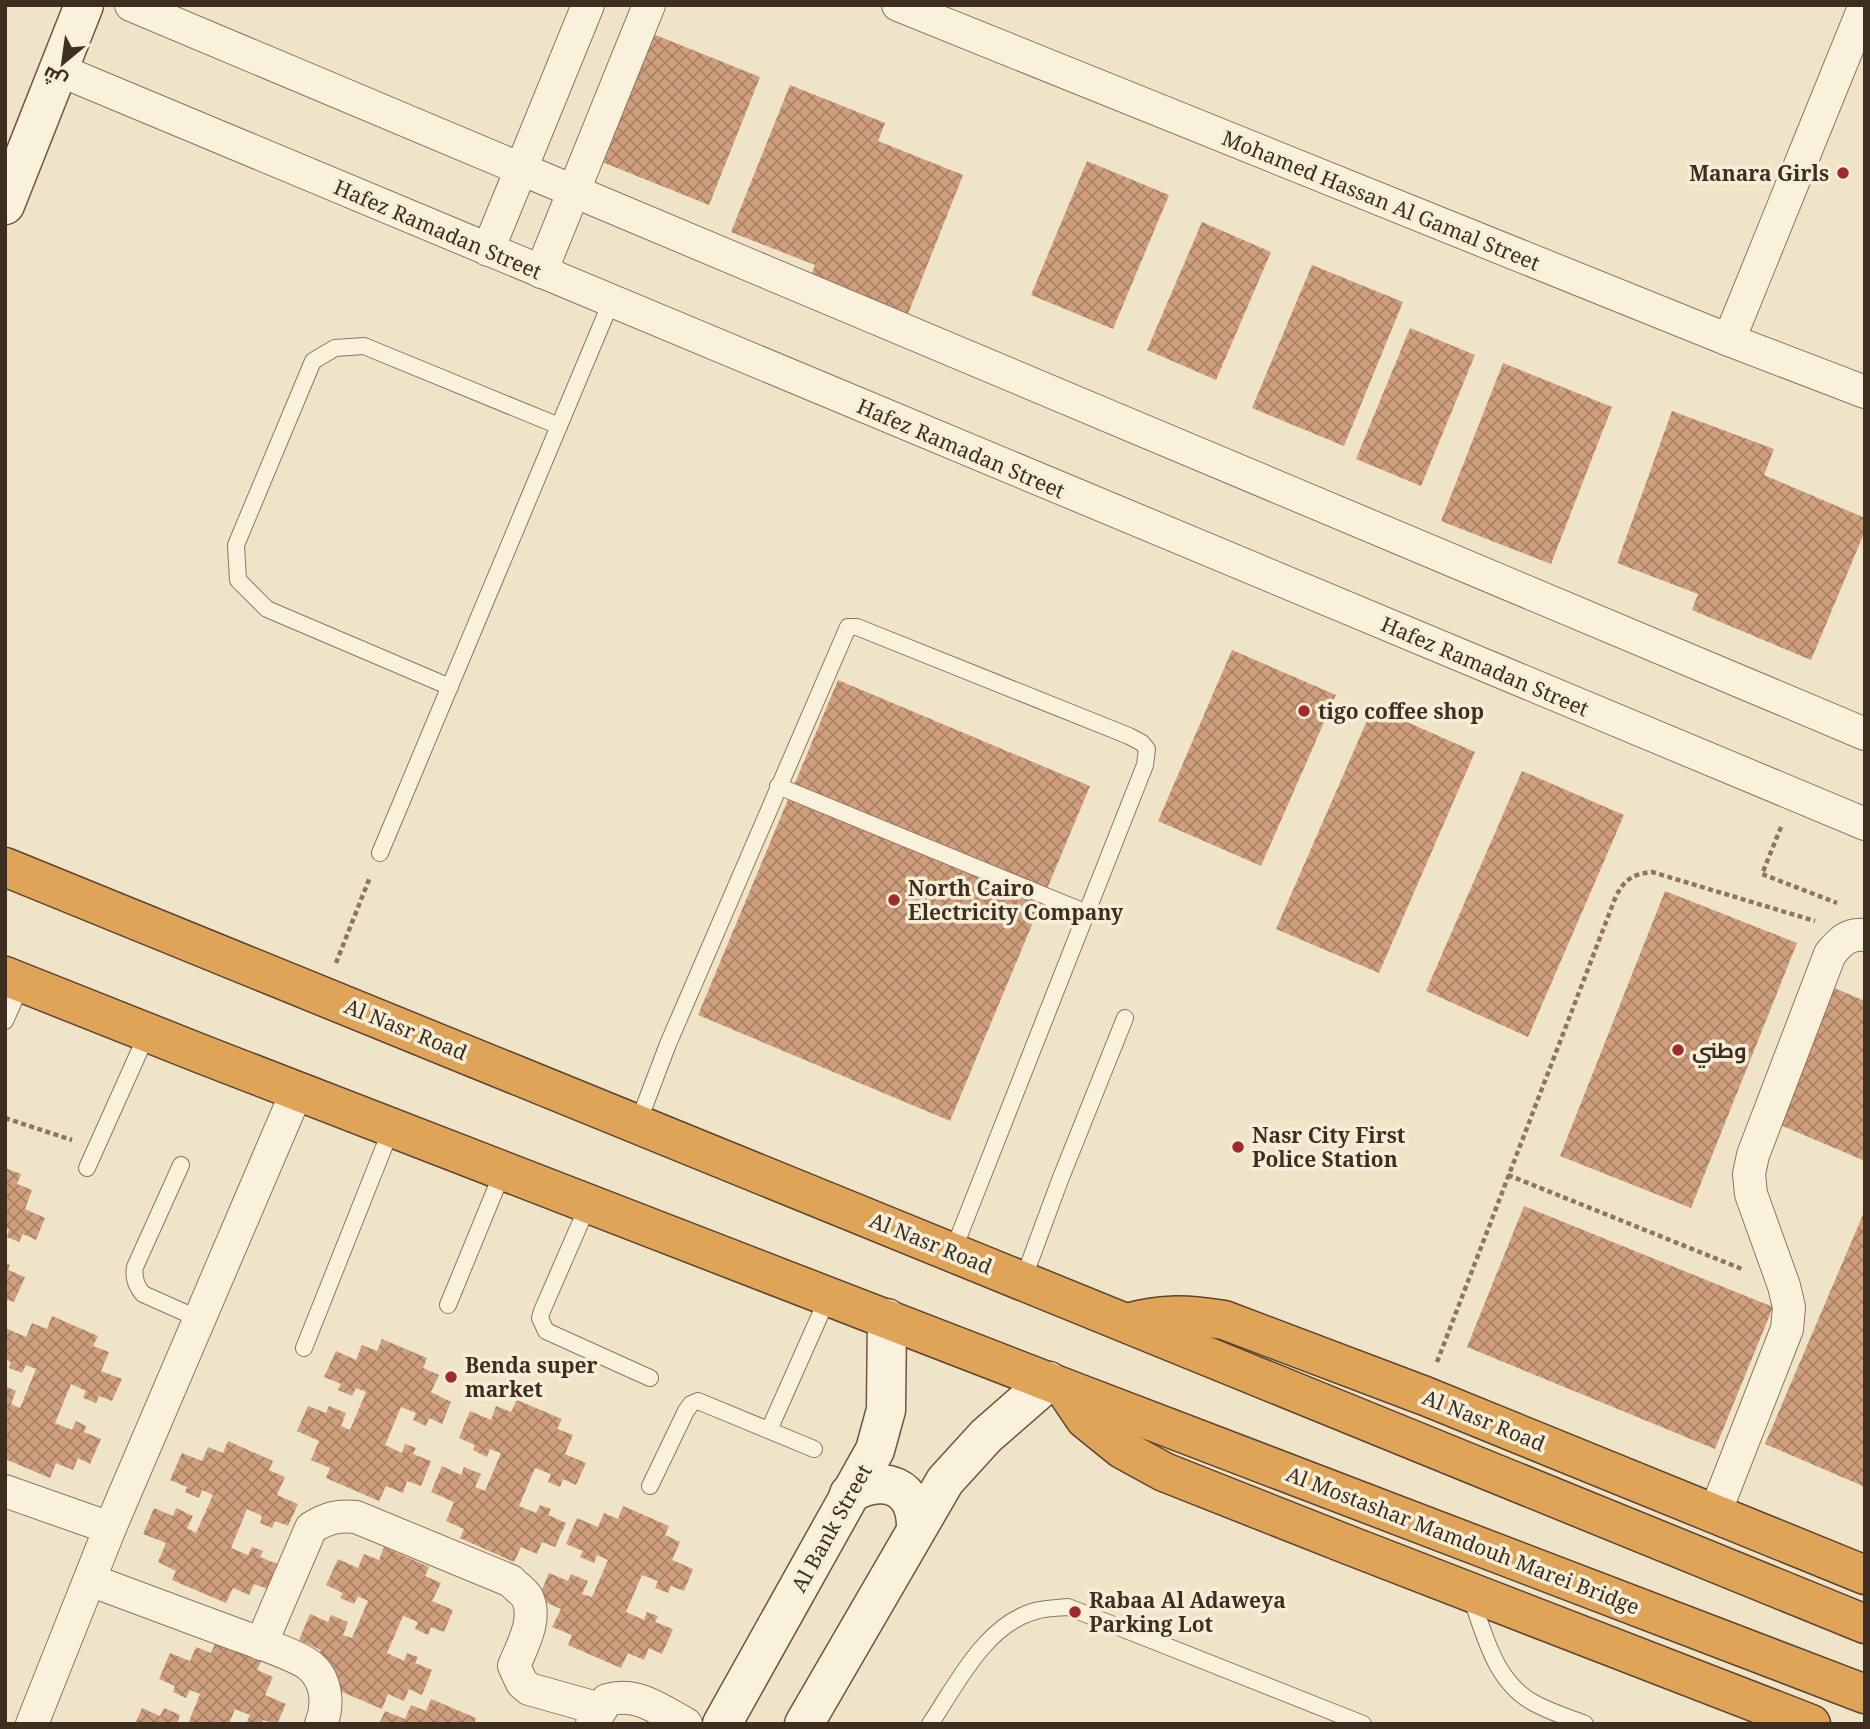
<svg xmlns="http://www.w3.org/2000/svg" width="1870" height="1729" font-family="'Noto Serif',Cairo,serif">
<defs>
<pattern id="building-cross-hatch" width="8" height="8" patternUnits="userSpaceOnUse" patternTransform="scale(1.75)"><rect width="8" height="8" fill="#cf9f7d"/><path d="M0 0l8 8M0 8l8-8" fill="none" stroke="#a98266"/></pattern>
</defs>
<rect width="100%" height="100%" fill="#f0e4c8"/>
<g fill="url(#building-cross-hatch)">
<path d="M653,34L760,77L709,205L602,162Z"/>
<path d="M790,85L885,123L878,141L963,175L906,319L809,281L815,265L731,232Z"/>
<path d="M1087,161L1169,195L1113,329L1031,295Z"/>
<path d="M1202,222L1271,252L1216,380L1147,350Z"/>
<path d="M1312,265L1403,302L1344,446L1252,408Z"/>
<path d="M1410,328L1475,355L1421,486L1356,459Z"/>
<path d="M1503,363L1612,407L1551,564L1441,521Z"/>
<path d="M1672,411L1774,449L1764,475L1865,518V531L1811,660L1692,610L1698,594L1617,563Z"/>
<path d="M1232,650L1336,695L1261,866L1158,821Z"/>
<path d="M838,680L1090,786L950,1121L698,1015Z"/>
<path d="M1373,707L1475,752L1379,973L1276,929Z"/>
<path d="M1522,771L1624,815L1528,1037L1426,991Z"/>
<path d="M1665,891L1797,943L1691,1208L1560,1156Z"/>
<path d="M1832,987L1865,1001V1161L1773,1122Z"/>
<path d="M5,1168L21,1174L17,1184L32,1190L25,1209L45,1218L36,1240L23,1234L19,1242L7,1237L9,1229L5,1228Z"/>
<path d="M1524,1206L1773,1307L1715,1449L1467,1347Z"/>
<path d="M1865,1210V1487L1765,1444Z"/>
<path d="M5,1263L10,1265L8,1270L25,1277L14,1302L5,1299Z"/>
<path d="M52,1316L98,1336L93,1346L109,1352L101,1371L122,1379L112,1401L99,1396L96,1403L83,1398L86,1391L71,1384L55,1423L72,1430L76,1421L86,1426L84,1432L101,1439L90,1464L78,1458L73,1470L56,1463L50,1478L5,1459V1386L16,1391L11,1404L20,1408L36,1369L26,1365L22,1373L9,1368L11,1362L5,1359V1328L26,1337L32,1323L47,1329Z"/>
<path d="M382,1339L427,1358L423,1368L439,1375L431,1392L451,1402L442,1424L429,1418L426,1426L413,1420L416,1413L401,1407L385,1445L402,1453L405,1444L416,1448L413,1454L431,1461L421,1486L407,1481L403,1493L386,1486L379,1501L326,1478L330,1468L311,1460L319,1441L297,1431L308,1406L326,1413L329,1406L346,1413L341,1426L350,1430L366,1392L356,1388L352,1396L338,1390L341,1384L324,1377L336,1351L356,1360L362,1345L377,1351Z"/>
<path d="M517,1400L562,1419L557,1429L573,1435L565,1454L586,1463L576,1485L563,1479L560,1487L548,1482L551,1474L535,1468L519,1506L536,1513L540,1505L551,1509L548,1515L566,1523L555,1547L542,1542L537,1554L521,1547L514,1562L460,1538L464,1529L446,1521L454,1502L431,1492L442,1466L461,1475L464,1467L481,1474L475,1487L485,1491L501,1453L490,1449L487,1457L473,1450L475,1445L459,1438L470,1411L491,1420L496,1406L511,1412Z"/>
<path d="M228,1441L273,1461L269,1470L285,1477L277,1495L298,1504L288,1526L275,1521L272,1528L260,1523L262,1516L247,1509L231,1548L248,1555L252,1547L263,1551L260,1557L277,1564L267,1589L254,1584L249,1595L233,1588L226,1603L172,1580L176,1571L158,1562L166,1543L143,1534L154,1508L173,1516L176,1508L193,1516L187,1528L196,1533L213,1495L202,1490L199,1498L185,1492L187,1487L170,1480L182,1453L202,1461L208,1447L223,1453Z"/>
<path d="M623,1506L669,1526L665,1535L680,1542L672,1560L693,1569L684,1591L671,1586L668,1593L655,1588L658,1581L642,1575L626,1612L644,1620L647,1612L658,1616L655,1622L673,1629L662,1654L649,1648L644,1660L628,1653L621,1668L568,1645L572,1635L552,1627L561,1609L538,1599L549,1573L568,1581L571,1574L588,1581L582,1594L592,1597L608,1560L597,1555L594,1563L580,1557L583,1551L566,1544L577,1518L598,1527L604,1513L618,1519Z"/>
<path d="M384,1547L429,1567L425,1576L441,1583L432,1601L453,1610L444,1632L431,1627L428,1635L415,1629L418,1622L403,1616L387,1653L404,1661L407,1653L418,1657L415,1663L432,1670L422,1695L409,1689L404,1701L388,1694L382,1709L328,1686L313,1669L321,1650L299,1640L310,1614L328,1622L331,1615L348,1622L343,1635L352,1638L368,1601L358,1596L354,1604L340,1598L343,1593L326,1585L338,1559L358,1568L364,1554L379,1560Z"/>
<path d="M216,1641L262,1660L257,1670L273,1677L265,1695L286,1704L277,1724L263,1720L262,1724H251L247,1722L250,1715L235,1709L229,1724H188L200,1694L190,1690L186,1698L173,1692L175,1686L159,1679L170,1653L190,1661L196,1647L211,1653Z"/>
<path d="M431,1699L476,1718L474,1724H379L385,1711L405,1719L411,1705L426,1711Z"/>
<path d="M142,1708L160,1716L164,1708L180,1715L177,1724H135Z"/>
</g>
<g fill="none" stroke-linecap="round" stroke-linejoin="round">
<g stroke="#8d765c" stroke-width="18">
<g id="lane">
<path d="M450,687L267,609L238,580L236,545L313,361L335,348L364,346L559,426"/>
<path d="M778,786L1087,913"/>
<path d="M380,853L611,302"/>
<path d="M5,1021L22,983"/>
<path d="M638,1123L668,1044L848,627H857L1129,736L1142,743L1147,749L1145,765L953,1251"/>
<path d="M181,1165L135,1267C133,1278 136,1286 143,1294L199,1319"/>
<path d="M87,1168L148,1032"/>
<path d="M589,1203L542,1311L540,1318L546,1331L650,1378"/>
<path d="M1023,1280L1060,1180L1125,1018"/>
<path d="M448,1305L503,1171"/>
<path d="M304,1348L392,1127"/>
<path d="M769,1430L829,1295"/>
<path d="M650,1486L686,1411L691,1404L698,1401L814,1449"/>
<path d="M1471,1597C1485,1636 1495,1682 1534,1703C1550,1712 1568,1717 1585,1724"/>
<path d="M930,1724C957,1684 985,1625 1035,1611C1046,1608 1057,1608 1068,1607L1363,1724"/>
</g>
</g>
<g stroke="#8d765c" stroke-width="34">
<g id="street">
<path d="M131,5L1865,734"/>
<path d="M898,5L1729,340L1865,392"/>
<path d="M59,70L1865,824"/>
<path d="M488,250L588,5"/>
<path d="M541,272L649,5"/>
<path d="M1729,340L1865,5"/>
<path d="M5,1491L110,1528"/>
<path d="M1715,1513L1787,1329L1789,1307L1784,1286L1751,1194L1749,1174L1753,1155L1830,954C1840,942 1848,933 1865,935"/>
<path d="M90,1580C138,1598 187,1616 235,1634C254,1641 294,1654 309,1665C327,1679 329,1705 321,1724"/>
<path d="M261,1644L311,1528C327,1518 338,1515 356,1517L511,1581C515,1586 523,1591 527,1597C538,1619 522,1646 514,1666L522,1683L529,1689L600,1709"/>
<path d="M32,1724L110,1528L297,1091"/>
<path d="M592,1724L607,1700C637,1691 660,1710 686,1724"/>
</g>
</g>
<g stroke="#6f573f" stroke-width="41">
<g id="secondary">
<path d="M5,205L84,5"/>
<path d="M849,1494C884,1473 917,1486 916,1529"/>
<path d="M722,1724L875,1450L886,1410L887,1318"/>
<path d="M804,1724L945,1481L986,1436L1049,1381"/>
</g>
</g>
<g stroke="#5b4430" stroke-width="41">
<g id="highway">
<path d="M5,867L1865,1624"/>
<path d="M5,976L204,1055L1062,1387L1865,1694"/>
<path d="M1127,1323C1163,1313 1188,1314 1224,1320L1425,1396L1865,1575"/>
<path d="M1064,1388L1085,1419L1122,1449L1164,1472L1346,1544L1811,1724"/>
</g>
</g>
<g stroke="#8d765c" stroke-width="4.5" stroke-dasharray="5 3.5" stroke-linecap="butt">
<path d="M1781,827L1762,874L1837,903"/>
<path d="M336,963L370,877"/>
<path d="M5,1118L72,1140"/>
<path d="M1508,1175L1742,1269"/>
<path d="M1437,1362L1616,896C1625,879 1633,874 1652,872L1815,921"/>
</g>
<use href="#lane" stroke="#faf1dc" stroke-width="16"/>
<use href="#street" stroke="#faf1dc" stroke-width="32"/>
<use href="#secondary" stroke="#faf1dc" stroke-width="38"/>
<use href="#highway" stroke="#e0a458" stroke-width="38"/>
</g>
<g fill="#9e2a2b" stroke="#f7eed8" stroke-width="2.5">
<circle cx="1843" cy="173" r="7"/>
<circle cx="1304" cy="711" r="7"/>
<circle cx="894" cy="900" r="7"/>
<circle cx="1678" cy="1050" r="7"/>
<circle cx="1238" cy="1147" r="7"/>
<circle cx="451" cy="1377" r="7"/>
<circle cx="1075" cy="1612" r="7"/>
</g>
<g text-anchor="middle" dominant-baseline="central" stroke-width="7" stroke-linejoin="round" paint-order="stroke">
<g font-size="21" font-weight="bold" fill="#3d2e20" stroke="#f7eed8" text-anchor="start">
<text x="1829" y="173" text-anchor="end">Manara Girls</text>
<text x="1318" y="711">tigo coffee shop</text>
<text x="908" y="888">North Cairo<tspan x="908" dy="24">Electricity Company</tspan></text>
<text x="1692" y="1050">وطني</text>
<text x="1252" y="1135">Nasr City First<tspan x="1252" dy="24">Police Station</tspan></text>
<text x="465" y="1365">Benda super<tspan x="465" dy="24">market</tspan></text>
<text x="1089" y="1600">Rabaa Al Adaweya<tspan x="1089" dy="24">Parking Lot</tspan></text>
</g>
<g font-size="21" fill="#3d2e20" stroke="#f7eed8">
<text transform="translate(1381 200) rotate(22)">Mohamed Hassan Al Gamal Street</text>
<text transform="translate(438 229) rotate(23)">Hafez Ramadan Street</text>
<text transform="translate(961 448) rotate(23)">Hafez Ramadan Street</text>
<text transform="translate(1485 666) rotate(23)">Hafez Ramadan Street</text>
<text transform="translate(406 1029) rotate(22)">Al Nasr Road</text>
<text transform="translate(931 1243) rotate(22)">Al Nasr Road</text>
<text transform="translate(1484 1420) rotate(22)">Al Nasr Road</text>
<text transform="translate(831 1528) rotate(-61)">Al Bank Street</text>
<text transform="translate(1463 1540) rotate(21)">Al Mostashar Mamdouh Marei Bridge</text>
</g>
</g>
<rect width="1870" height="1729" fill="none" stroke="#3d2e20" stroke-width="14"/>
<g transform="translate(63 63) rotate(209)" stroke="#f7eed8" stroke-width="5" paint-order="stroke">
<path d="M0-5L12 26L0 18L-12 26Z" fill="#3d2e20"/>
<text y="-10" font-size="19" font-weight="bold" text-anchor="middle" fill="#3d2e20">ش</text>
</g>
</svg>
